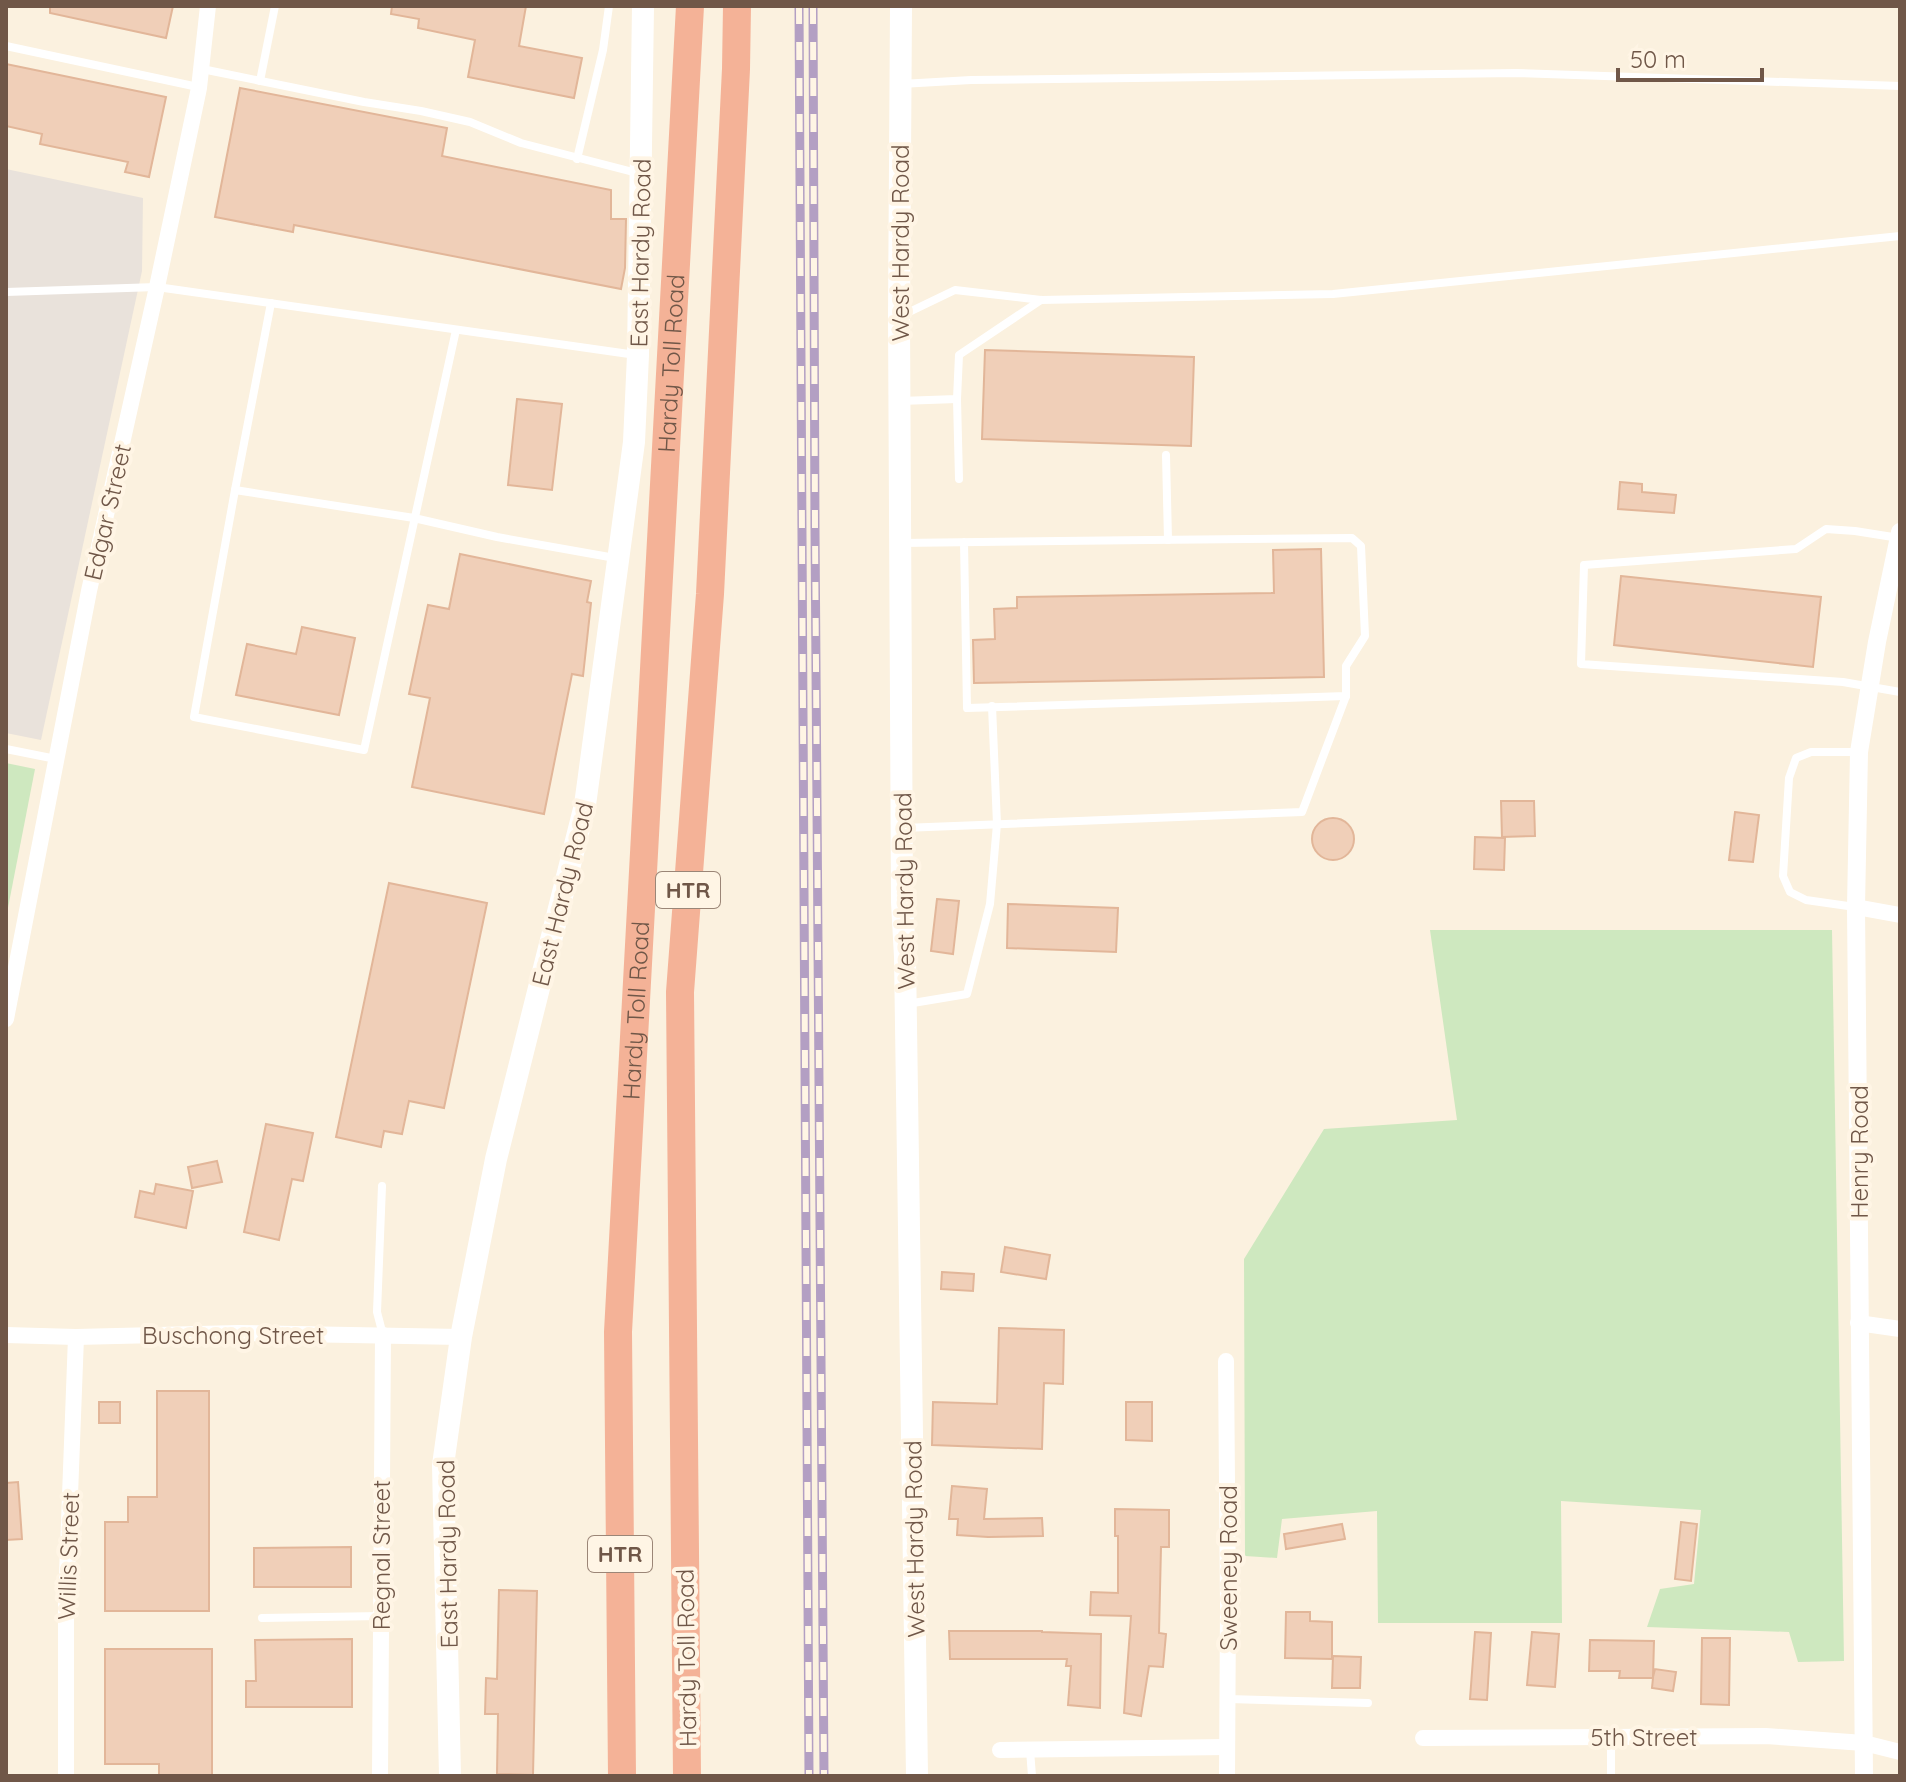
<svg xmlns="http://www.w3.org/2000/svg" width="1906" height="1782" font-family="Quicksand,sans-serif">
<rect width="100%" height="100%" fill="#fbf1df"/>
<path fill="#e9e2db" d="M6,169L143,198L142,271L41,740L6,733Z"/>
<g fill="#cee8bf">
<path d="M6,763L35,769L6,918Z"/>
<path d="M1430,930H1832L1844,1661L1798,1662L1789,1632L1647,1627L1660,1589L1694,1584L1701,1510L1561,1501L1562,1623H1378L1377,1511L1282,1519L1277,1558L1245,1556L1244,1259L1324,1129L1457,1120Z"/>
</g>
<g fill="#f0cfb8" stroke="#e2b699" stroke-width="2">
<path d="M50,6H173L166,38L50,13Z"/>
<path d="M392,6H526L519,46L582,58L574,98L468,77L475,40L418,28L419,19L391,14Z"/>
<path d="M6,64L166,97L149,177L125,172L128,162L40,144L42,134L6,126Z"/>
<path d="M240,88L447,128L442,156L611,190V219H626L625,268L621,289L294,225L293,232L215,217Z"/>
<path d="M985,350L1194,357L1191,446L982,439Z"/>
<path d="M517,399L562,404L552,490L508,485Z"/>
<path d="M1620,482L1642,484V492L1676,495L1674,513L1618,509Z"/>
<path d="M1321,549L1324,677L974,683L973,640L995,639L994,609L1017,608V597L1274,593L1273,550Z"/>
<path d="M460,554L591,581L587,602L591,603L583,676L572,674L544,814L412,787L430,698L409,694L428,605L449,609Z"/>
<path d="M1621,576L1821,597L1813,667L1614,645Z"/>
<path d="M302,627L355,638L339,715L236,695L247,644L296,654Z"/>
<path d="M1501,801H1534L1535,836L1502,837Z"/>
<path d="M1735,812L1759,815L1753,862L1729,860Z"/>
<circle cx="1333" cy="839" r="21"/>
<path d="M1475,837L1505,838L1504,870L1474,869Z"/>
<path d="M389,883L487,903L444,1108L409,1101L402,1134L384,1131L381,1147L336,1137Z"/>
<path d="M937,899L959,901L953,954L931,951Z"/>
<path d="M1008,904L1118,908L1116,952L1007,948Z"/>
<path d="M266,1124L313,1133L303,1181L292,1179L279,1240L244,1232Z"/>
<path d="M217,1161L222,1182L192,1188L188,1167Z"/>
<path d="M156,1184L193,1191L186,1228L135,1217L140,1191L154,1194Z"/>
<path d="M1005,1247L1050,1255L1046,1279L1001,1272Z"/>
<path d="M942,1272L974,1274L973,1291L941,1289Z"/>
<path d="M999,1328L1064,1330L1063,1384L1044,1383L1042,1449L932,1445L933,1402L997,1404Z"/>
<path d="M157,1391H209V1611H105V1522H128V1497H157Z"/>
<rect x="99" y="1402" width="21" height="21"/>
<path d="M1126,1402H1152V1441L1126,1440Z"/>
<path d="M18,1482L22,1539L6,1540V1483Z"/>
<path d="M952,1486L987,1489L984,1519L1042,1518L1043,1536L988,1537L957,1535L958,1519H949Z"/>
<path d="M1115,1509L1169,1510V1547H1161L1159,1633L1166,1634L1163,1667L1149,1666L1141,1716L1124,1713L1131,1616L1090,1615L1091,1592L1118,1593V1536H1115Z"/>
<path d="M1681,1522L1697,1524L1691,1581L1675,1579Z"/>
<path d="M1342,1524L1345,1539L1286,1549L1284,1534Z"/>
<path d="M351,1547V1587H254V1548Z"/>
<path d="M499,1590L537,1591L533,1775L497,1774L498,1714H485L486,1678L497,1679Z"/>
<path d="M1286,1612H1310V1621L1332,1622V1659L1285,1658Z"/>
<path d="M949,1631H1042V1632L1101,1634L1100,1708L1068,1705L1071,1666H1066L1067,1659H950Z"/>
<path d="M1475,1632L1491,1633L1487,1700L1470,1699Z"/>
<path d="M1532,1632L1559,1634L1555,1687L1527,1685Z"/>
<path d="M1702,1638H1730L1729,1705L1701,1704Z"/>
<path d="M352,1639V1707H246V1681H256L255,1640Z"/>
<path d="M1590,1640L1654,1641L1653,1677L1655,1669L1676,1672L1673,1691L1652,1688L1653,1678H1619L1620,1671H1589Z"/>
<path d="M105,1649H212V1776H159V1764H105Z"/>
<path d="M1333,1656L1361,1657L1360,1688H1332Z"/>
</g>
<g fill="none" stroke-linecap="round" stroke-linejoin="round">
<g stroke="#fff" stroke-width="8">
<path d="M6,46L198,87"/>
<path d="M202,69L364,102L421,111L470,122L521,143L637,173"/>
<path d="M260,81L275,6"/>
<path d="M901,84L971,80L1516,73L1900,86"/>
<path d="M577,159L603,50L609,6"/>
<path d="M6,292L157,287L636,355"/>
<path d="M903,315L955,290L1041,300L1333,294L1900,236"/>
<path d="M456,330L364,750L194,717L235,490L414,518L497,537L615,558"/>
<path d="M957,399L959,479"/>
<path d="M900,401L957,399L959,355L1041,300"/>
<path d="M1166,455L1168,540"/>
<path d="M235,490L271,303"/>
<path d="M1899,538L1855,531L1826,529L1796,549L1584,565L1581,664L1843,682L1900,692"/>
<path d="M901,543C1051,540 1202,540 1352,538L1361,546L1365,636L1346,666V696L967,708L964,542"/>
<path d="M6,749L56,759"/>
<path d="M903,828L1302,812L1346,696"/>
<path d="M1855,907L1806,900L1790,892L1783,876L1789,778L1796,758L1811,752H1858"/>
<path d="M907,1004L967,994L990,904L997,824L992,706"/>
<path d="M382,1186L377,1312L383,1335"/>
<path d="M262,1618L381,1616"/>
<path d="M1228,1699L1368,1703"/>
<path d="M1611,1737V1776"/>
<path d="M1030,1750L1032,1776"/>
</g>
<g stroke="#fff" stroke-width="16">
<path d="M1856,907L1900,915"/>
<path d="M6,1019L89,591L157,287L199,88L208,6"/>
<path d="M1858,1323L1900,1329"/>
<path d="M6,1335L76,1337L239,1333L461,1337"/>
<path d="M1226,1361L1228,1606L1227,1776"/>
<path d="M1423,1738L1766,1736L1864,1743L1900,1752"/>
<path d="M1000,1750L1227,1747"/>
<path d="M66,1776V1601L76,1337"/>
<path d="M380,1776L383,1335"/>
</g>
<path stroke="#fff" stroke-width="18" d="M1864,1776L1856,907L1859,752L1877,642L1900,532"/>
<g stroke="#fff" stroke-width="22">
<path d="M901,6L899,317L902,902L905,957L917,1776"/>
<path d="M450,1776L443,1465L461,1337L496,1159L585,805L634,442L638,355L643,6"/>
</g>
<g stroke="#f4b297" stroke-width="28">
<path id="s1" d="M622,1776L618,1332L690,6"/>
<path d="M687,1776L680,992L710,594L736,69L737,6"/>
</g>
<g stroke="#b39fc3" stroke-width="9">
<g id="rail">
<path d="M799,6L809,1776"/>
<path d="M813,6L815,529L824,1776"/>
</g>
</g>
<use href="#rail" stroke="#fff5e5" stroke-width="6" stroke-dasharray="18" stroke-linecap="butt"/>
</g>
<g text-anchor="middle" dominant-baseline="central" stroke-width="8" stroke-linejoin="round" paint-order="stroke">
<g fill="#fff5e5" stroke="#9b8677" stroke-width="2">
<rect x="656" y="872" width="64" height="36" rx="6"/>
<rect x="588" y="1536" width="64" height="36" rx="6"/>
</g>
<g font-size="22" font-weight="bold" fill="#705748">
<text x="688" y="890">HTR</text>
<text x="620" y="1554">HTR</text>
</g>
<g font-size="24" fill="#705748" stroke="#fff5e5">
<text transform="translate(900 243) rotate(-90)">West Hardy Road</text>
<text transform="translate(640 253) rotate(-89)">East Hardy Road</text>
<text stroke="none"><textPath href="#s1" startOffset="1414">Hardy Toll Road</textPath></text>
<text transform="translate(107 512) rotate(-77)">Edgar Street</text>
<text transform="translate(904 891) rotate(-91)">West Hardy Road</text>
<text transform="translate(562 894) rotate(-76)">East Hardy Road</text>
<text stroke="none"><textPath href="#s1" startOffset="766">Hardy Toll Road</textPath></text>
<text transform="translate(1859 1152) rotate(-90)">Henry Road</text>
<text x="233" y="1335">Buschong Street</text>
<text transform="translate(914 1539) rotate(-91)">West Hardy Road</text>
<text transform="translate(447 1554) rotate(-91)">East Hardy Road</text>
<text transform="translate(381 1555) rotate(-90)">Regnal Street</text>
<text transform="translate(68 1556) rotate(-88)">Willis Street</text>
<text transform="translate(1228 1568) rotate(-90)">Sweeney Road</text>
<text transform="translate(686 1658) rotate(-91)">Hardy Toll Road</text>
<text x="1644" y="1737">5th Street</text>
</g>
</g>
<rect width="1906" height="1782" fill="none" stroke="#705748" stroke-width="16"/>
<path d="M1618 68v12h144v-12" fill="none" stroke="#705748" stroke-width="4"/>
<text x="1630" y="68" font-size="24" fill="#705748" stroke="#fff5e5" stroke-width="6" paint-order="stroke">50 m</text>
</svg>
